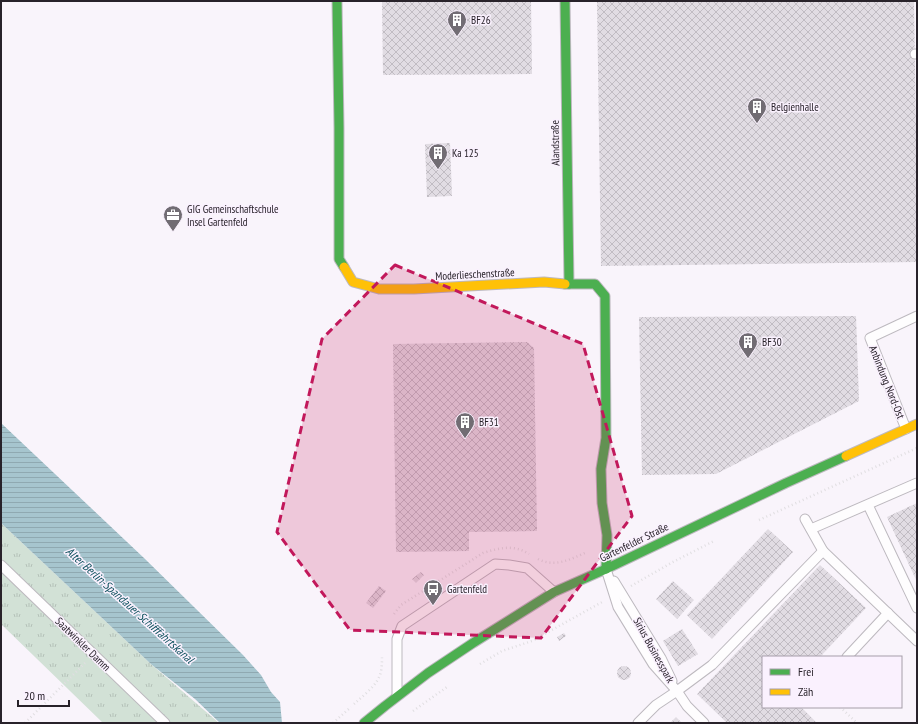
<svg xmlns="http://www.w3.org/2000/svg" width="918" height="724" font-family="'PT Sans Narrow',sans-serif">
<defs>
<pattern id="grass-tufts" width="24" height="20" patternUnits="userSpaceOnUse"><rect width="24" height="20" fill="#d2e1d6"/><path d="M3 7l-1-3M5 7V3M7 7l1-3M15 17l-1-3M17 17v-4M19 17l1-3" fill="none" stroke="#b4c1b8"/></pattern>
<pattern id="water-rules" width="6" height="5" patternUnits="userSpaceOnUse"><rect width="6" height="5" fill="#a6c5ce"/><path d="M0 2.5h6" fill="none" stroke="#8fa9b1"/></pattern>
<pattern id="building-cross-hatch" width="8" height="8" patternUnits="userSpaceOnUse"><rect width="8" height="8" fill="#e1dce3"/><path d="M0 0l8 8M0 8l8-8" fill="none" stroke="#c1bcc3"/></pattern>
</defs>
<rect width="100%" height="100%" fill="#f9f4fb"/>
<path fill="url(#grass-tufts)" d="M1,523L152,665L219,723H103L1,624Z"/>
<path fill="url(#water-rules)" d="M1,423L144,558L243,655L261,675L271,692L280,702L282,723H220L195,699L152,665L1,523Z"/>
<g fill="url(#building-cross-hatch)">
<path d="M382,1H531L532,74L383,75Z"/>
<path d="M597,1H914L917,194V262L601,266Z"/>
<path d="M450,143L452,196L427,197L425,144Z"/>
<path d="M856,316L859,401L716,474L642,475L639,317Z"/>
<path d="M527,342L534,348L537,531L469,532V551L396,552L393,344Z"/>
<path d="M917,503V582L887,517Z"/>
<path d="M768,529L793,552L712,639L687,615Z"/>
<path d="M820,565L866,608L820,657H763V707H801L817,723H727L697,694Z"/>
<path d="M421,572L424,575L416,583L412,579Z"/>
<path d="M673,581L694,600L677,619L656,599Z"/>
<path d="M379,586L386,591L373,608L366,603Z"/>
<path d="M682,629L698,654L678,666L663,641Z"/>
<path d="M564,633L566,636L559,641L557,637Z"/>
<circle cx="624" cy="673" r="7"/>
<path d="M676,717L682,723H670Z"/>
</g>
<g fill="none" stroke-linecap="round" stroke-linejoin="round">
<g stroke="#bdb9bf" stroke-width="11">
<g id="lane">
<path d="M915,54H917"/>
<path d="M906,429L870,338L917,316"/>
<path d="M868,505L917,608"/>
<path d="M805,519L823,551L917,641"/>
<path d="M811,529L917,483"/>
<path d="M1,565L165,723"/>
<path d="M606,569L618,607L653,664L677,691L687,706L704,723"/>
<path d="M614,581L661,658L672,681"/>
<path d="M847,657L888,613"/>
<path d="M397,695V639L402,626L495,564L509,565L527,568L554,592"/>
<path d="M638,723L656,705L677,691L712,665L823,551"/>
</g>
</g>
<g stroke="#bdb9bf" stroke-width="11">
<g id="fast">
<path d="M337,1L339,128V259L344,267"/>
<path d="M565,1L569,284"/>
<path d="M565,284H595L605,296L606,438L601,469L602,503L607,535L606,569"/>
<path d="M364,723L385,706L428,673L473,643L554,592L606,569L786,483L846,456"/>
</g>
</g>
<g stroke="#bdb9bf" stroke-width="11">
<g id="slow">
<path d="M344,267L353,282L379,289H414L544,282L565,284"/>
<path d="M846,456L917,424"/>
</g>
</g>
<g stroke="#e0dee1" stroke-width="2.5" stroke-dasharray="1 3" stroke-linecap="butt">
<path d="M759,520L917,448"/>
<path d="M538,559C555,568 571,559 587,552"/>
<path d="M631,586L671,563L714,541"/>
<path d="M394,614L401,605L483,553C499,548 514,544 529,554"/>
<path d="M480,664L502,651L532,641L604,601"/>
<path d="M354,704C364,695 379,684 381,671C382,666 382,661 382,657"/>
<path d="M840,707L857,723"/>
<path d="M413,711L447,687"/>
<path d="M25,723L85,663"/>
<path d="M333,723L351,707"/>
</g>
<use href="#lane" stroke="#fefdfe" stroke-width="9"/>
<use href="#fast" stroke="#4caf50" stroke-width="9"/>
<use href="#slow" stroke="#ffc107" stroke-width="9"/>
</g>
<path fill="#c2185b" fill-opacity="0.2" stroke="#c2185b" stroke-width="3" stroke-dasharray="8 5" stroke-linejoin="round" d="M395,265L583,344L632,516L541,638L350,630L277,532L322,339Z"/>
<defs>
<g id="building-pin" transform="scale(1)"><path d="M0 17L-7.5 6A9.5 9.5 0 1 1 7.5 6Z" fill="#716c73" stroke="#faf1fe"/><path d="M-4-6H4V6H1V3H-1V6H-4ZM-2.5-4.3h1.7v1.8h-1.7ZM.8-4.3h1.7v1.8H.8ZM-2.5-1h1.7V.8h-1.7ZM.8-1h1.7V.8H.8Z" fill="#fff"/></g>
<g id="office-pin" transform="scale(1)"><path d="M0 17L-7.5 6A9.5 9.5 0 1 1 7.5 6Z" fill="#716c73" stroke="#faf1fe"/><path d="M-6-3h4V-5.5h4V-3h4V5H-6ZM-1-4.5V-3h2v-1.5ZM-6 0V1H6V0Z" fill="#fff"/></g>
<g id="bus-pin" transform="scale(1)"><path d="M0 17L-7.5 6A9.5 9.5 0 1 1 7.5 6Z" fill="#716c73" stroke="#faf1fe"/><path d="M-5-6H5V4H4V6H2V4H-2V6H-4V4H-5ZM-3.5-4V0h7V-4ZM-3.5 1.2v1.5H-2V1.2ZM2 1.2v1.5H3.5V1.2Z" fill="#fff"/></g>
</defs>
<g fill-rule="evenodd">
<use href="#building-pin" x="457" y="20"/>
<use href="#building-pin" x="757" y="107"/>
<use href="#building-pin" x="438" y="153"/>
<use href="#office-pin" x="173" y="215"/>
<use href="#building-pin" x="748" y="342"/>
<use href="#building-pin" x="465" y="422"/>
<use href="#bus-pin" x="433" y="589"/>
</g>
<g text-anchor="middle" dominant-baseline="central" stroke-width="3" stroke-linejoin="round" paint-order="stroke">
<g font-size="11" fill="#28222a" stroke="#faf1fe" text-anchor="start">
<text x="471" y="20">BF26</text>
<text x="771" y="107">Belgienhalle</text>
<text x="452" y="153">Ka 125</text>
<text x="187" y="209">GIG Gemeinschaftschule<tspan x="187" dy="13">Insel Gartenfeld</tspan></text>
<text x="762" y="342">BF30</text>
<text x="479" y="422">BF31</text>
<text x="447" y="589">Gartenfeld</text>
</g>
<g font-size="11" fill="#28222a" stroke="#faf1fe">
<text transform="translate(555 143) rotate(-91)">Alandstraße</text>
<text transform="translate(475 274) rotate(-3)">Moderlieschenstraße</text>
<text transform="translate(887 382) rotate(68)">Anbindung Nord-Ost</text>
<text transform="translate(634 542) rotate(-26)">Gartenfelder Straße</text>
<text transform="translate(83 644) rotate(44)">Saatwinkler Damm</text>
<text transform="translate(654 650) rotate(61)">Sirius Businesspark</text>
</g>
<g font-size="12" font-style="italic" fill="#0f525e" stroke="#faf1fe">
<text transform="translate(130 605) rotate(42)">Alter Berlin-Spandauer Schifffahrtskanal</text>
</g>
</g>
<rect width="918" height="724" fill="none" stroke="#28222a" stroke-width="4"/>
<rect x="762" y="656" width="140" height="52" fill="#faf1fe" stroke="#a69ea9"/>
<rect x="770" y="669" width="20" height="6" fill="#4caf50" stroke="#a69ea9"/>
<text x="798" y="676" font-size="12" fill="#28222a">Frei</text>
<rect x="770" y="689" width="20" height="6" fill="#ffc107" stroke="#a69ea9"/>
<text x="798" y="696" font-size="12" fill="#28222a">Zäh</text>
<path d="M18 700v6h51v-6" fill="none" stroke="#28222a" stroke-width="2"/>
<text x="24" y="700" font-size="12" fill="#28222a" stroke="#faf1fe" stroke-width="3" paint-order="stroke">20 m</text>
</svg>
